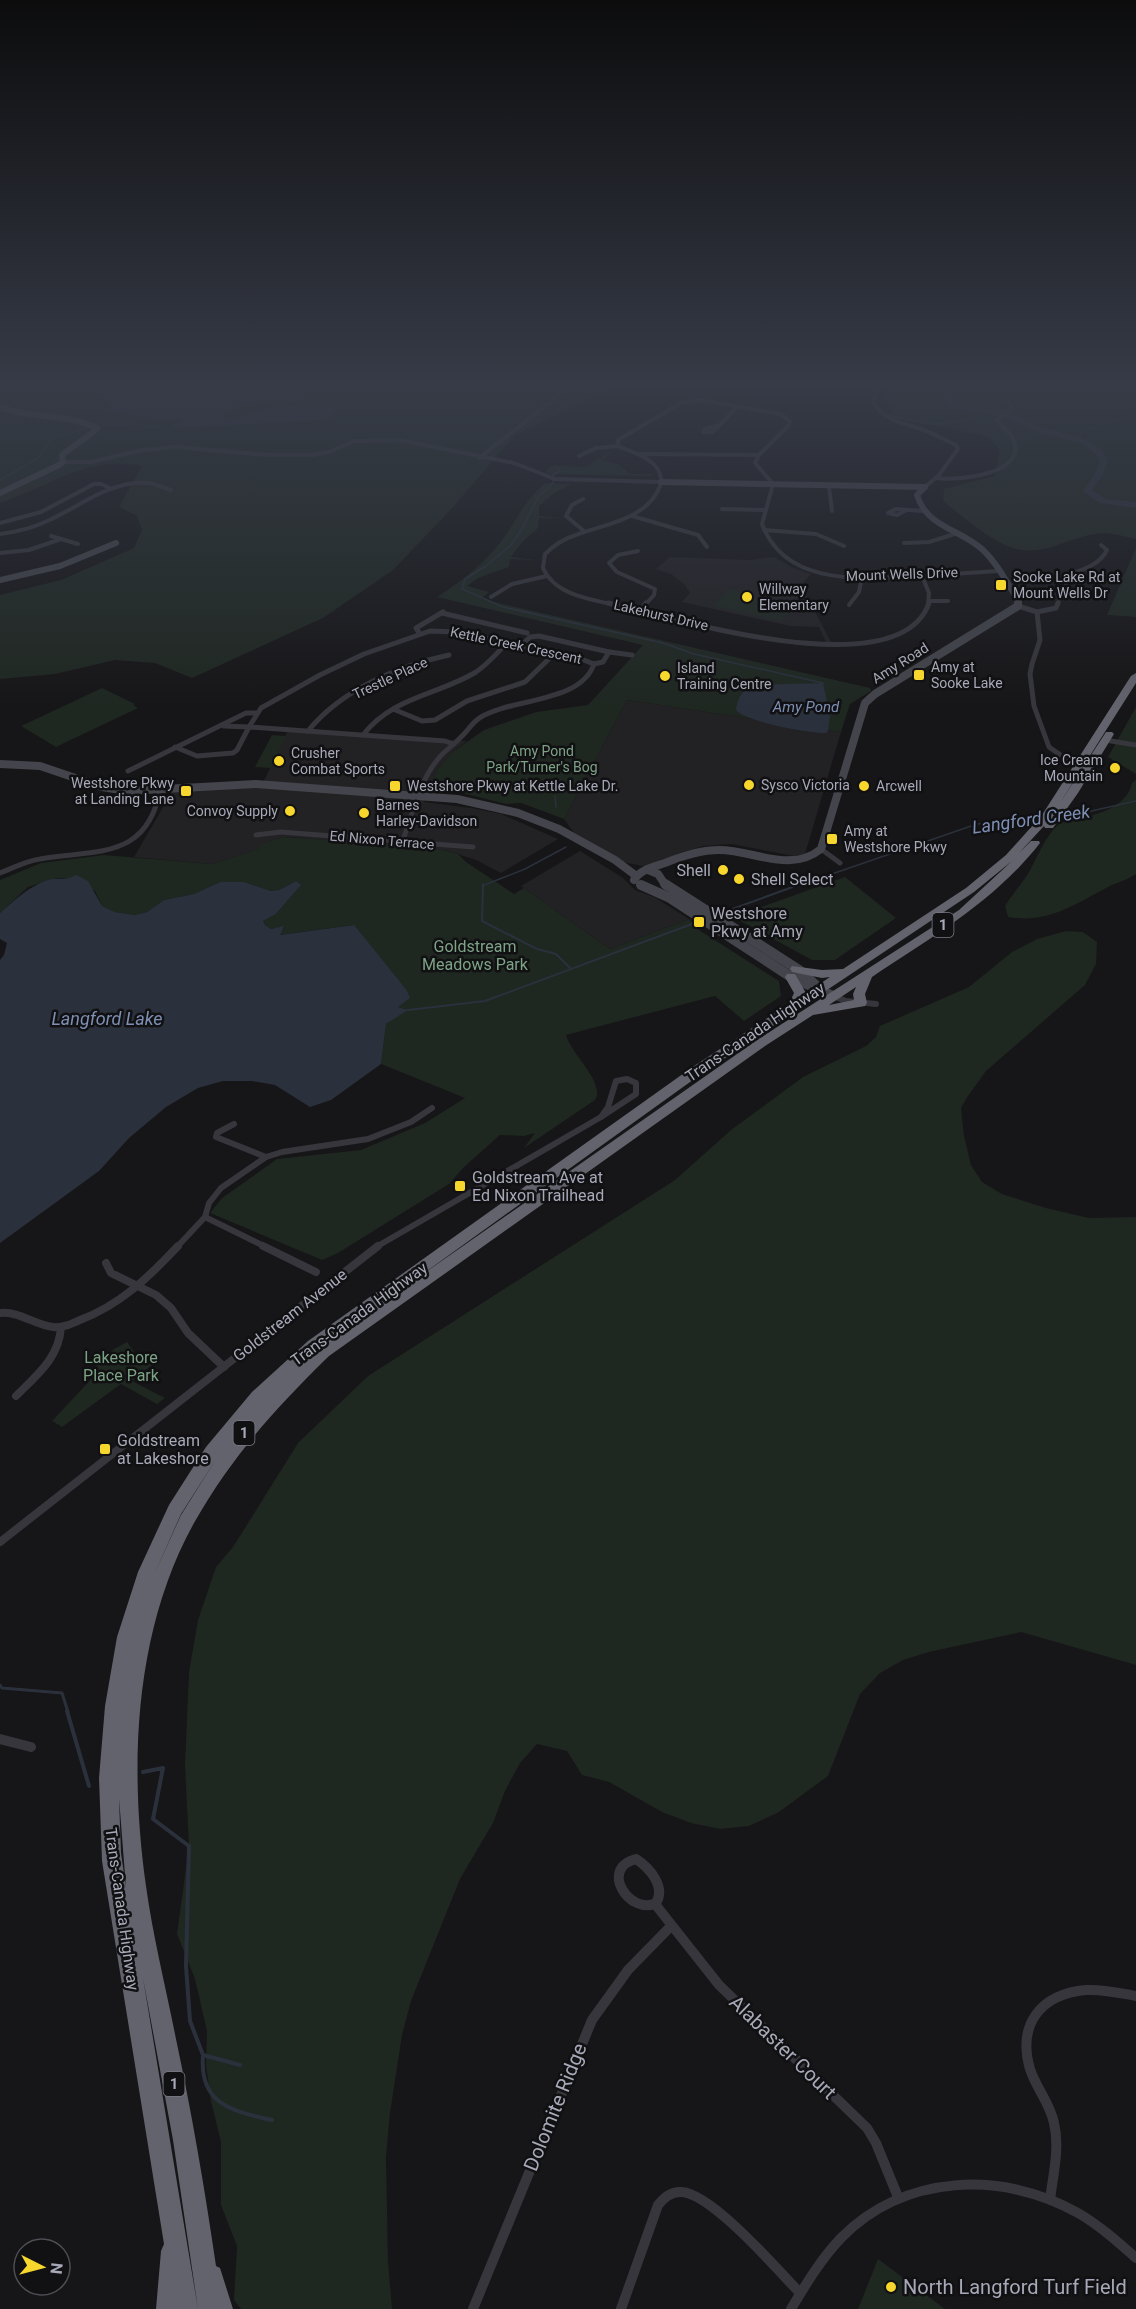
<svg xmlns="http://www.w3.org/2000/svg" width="1136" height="2309" font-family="Roboto,sans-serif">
<rect width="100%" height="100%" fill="#161517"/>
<g fill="#222124">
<path d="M670,557L750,560L774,557L791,567L811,574L801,585L831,642H826L819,627L790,626L682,602L690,593L685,585L671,574L656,569Z"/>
<path d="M627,700L841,732L805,854L794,856L731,844L703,846L677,854L657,864L642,866L623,862L574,833L564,819Z"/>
<path d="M289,728L467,741L451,753L438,769L424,802L471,808L501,814L558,839L501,873L476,860L448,851L289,837H283L262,844L260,849L212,864L134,857L172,792L261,787Z"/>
<path d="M580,851L623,878L635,890L654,897L689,919L610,949L521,886Z"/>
</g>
<g fill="#1f2721">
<path d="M0,386H615L515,435L454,506L393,570L323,618L192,678L155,663L115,660L55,674L0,679V595L61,580L134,548L142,530L137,516L119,507L142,466C88,455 49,486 0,503Z"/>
<path d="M889,386H1136V539C1126,537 1114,533 1104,533C1076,534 1049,554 1022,550C996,547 964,517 943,501L944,489L995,476L1000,450L989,437L896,417L884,399Z"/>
<path d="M616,449L602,460L617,464L630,474H654L650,476L551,474L546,472L552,465L585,467Z"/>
<path d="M545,483L572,484L554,493L539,506V516L560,518H539L538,528L522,542L511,557L536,560L510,559L509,567L478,578L467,586L489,592L481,599L870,688L871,691L850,704L841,732L627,700L564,819L521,803L506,804L434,786L432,782L438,769L451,753L484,730L536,712L588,705L643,645L437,597C462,581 485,563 503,539C517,519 526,499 545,483Z"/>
<path d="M1136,548V617L1107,615Z"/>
<path d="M729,589L755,596L756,599L796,605L782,622L713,606Z"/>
<path d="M102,688L135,704L133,705L138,708L56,747L21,726Z"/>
<path d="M1136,707V774L1108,757Z"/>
<path d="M272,735L286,736L271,768L255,767Z"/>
<path d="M1136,780V874C1127,880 1119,882 1110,886C1075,904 1049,924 1008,917L1005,906C1012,894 1022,884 1029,872C1038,856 1045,836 1059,824C1063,821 1071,821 1077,819C1097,815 1128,806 1132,783Z"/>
<path d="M283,837L428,847L447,851L458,854L466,862L514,894L524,888L610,949L689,919L699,930L779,981L781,996L744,1021L715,996L566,1035C571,1054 606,1083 595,1100L524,1148L535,1133L524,1136L500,1135L464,1167L449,1184L338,1253L322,1260L210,1213L222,1198L277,1159L361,1150L425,1123L465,1098L381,1064L386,1024L407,1010L398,1007L406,989L353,925L279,935L284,927L270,929L265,925L263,921L276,914L300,886L296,881L279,890L271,891L244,882H220L194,894L164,900L147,912L135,915L115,912L102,906L95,891L72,878H57L28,887L0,913V880L41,863L104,855L212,864L259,849L261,844Z"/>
<path d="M845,877L896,918L835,960H812L733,917Z"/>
<path d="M1066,931L1083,932L1097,942L1096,964L1085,985L986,1071L968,1096L961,1108L964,1136L971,1165L982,1182L1002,1194L1046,1208L1089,1218L1136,1217V1665L1021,1632L929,1652L903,1660L880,1673L860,1694L828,1776L779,1812L749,1826L720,1829L691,1823L662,1812L609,1782L582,1775L567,1751L537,1744L520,1763L505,1791L493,1823L460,1879L411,2001L402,2035L390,2113L386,2157L388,2262L392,2309H241L234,2300L237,2246L221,2205V2142L211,2101L206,2065L207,2031L195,1979L177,1934L189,1846L185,1766L189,1672L198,1620L216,1567L233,1547L298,1443L368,1376L675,1180L731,1130L803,1077L866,1046L876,1037L880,1026L969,987L1012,952L1037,939Z"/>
<path d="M127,1342L142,1362L154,1356L157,1361L132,1381L165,1398L157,1404L121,1384L62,1427L52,1421L97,1373L92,1370L114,1349Z"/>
<path d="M878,2259L945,2309H858Z"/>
</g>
<g fill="#2b313c">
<path d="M28,386H341L303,394L300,395L302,402C294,404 290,400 282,399C268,398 230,406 221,417C236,424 247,413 261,410C284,405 316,404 338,410L330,418L322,420L172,428V425L188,420L181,418L158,420L102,410L113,405L105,400L101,391C74,379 49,392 22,393Z"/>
<path d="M823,683L830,715L828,731L826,733C809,733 746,722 736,710C737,702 740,693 747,689C759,683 806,684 823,683Z"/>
<path d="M76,875L88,881L102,906L115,912L135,915L147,912L164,900L194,894L220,882H244L271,891L279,890L296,881L301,885L276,914L263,921L265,925L271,929L284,926L280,935L354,925L406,989L410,998L398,1007L408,1010L386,1024L381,1064L331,1100L310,1107L275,1085L252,1081H223L198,1088L166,1107L129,1138L99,1171L0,1243V960L4,955L7,943L0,939V913C16,899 28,887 48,880C57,877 67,881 76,875Z"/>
</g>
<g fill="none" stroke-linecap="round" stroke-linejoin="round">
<g stroke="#2b313c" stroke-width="1.5">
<path d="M889,415C919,424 944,427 974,418L971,411"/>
<path d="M99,426L113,424L159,427"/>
<path d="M1079,439L1082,431L1136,414"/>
<path d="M557,467L560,471L553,475V483L538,497L522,529L510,546L486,566L465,579L462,589L503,607L663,643L694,654L823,683"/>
<path d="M0,480L38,458L52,438L90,427"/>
<path d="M555,796L556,807"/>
<path d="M1060,818L1136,801"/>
<path d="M482,886L525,869L566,847"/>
<path d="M797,886L977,824L1036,822"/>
</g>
<g stroke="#2b313c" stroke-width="2">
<path d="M483,884L482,921L537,949L556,954L571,969"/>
<path d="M724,912L801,884"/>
<path d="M408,1010L485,1001L692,924"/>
</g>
<path stroke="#2b313c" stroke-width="3" d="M0,1685L2,1688L62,1693L68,1712"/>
<g stroke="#2b313c" stroke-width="4">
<path d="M67,1711L89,1786"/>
<path d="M143,1772L163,1768L153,1819L189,1846L186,1966L190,2021L203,2055L240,2065"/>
<path d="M203,2055C199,2104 231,2111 272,2120"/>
</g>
<path fill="#2b313c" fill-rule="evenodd" d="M939,386C951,386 952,393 955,404L1009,413L1043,428L1088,440L1102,451L1108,461L1102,476L1092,490L1106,499L1136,502V508L1100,503L1084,492L1083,490L1094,476L1100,461L1096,454L1082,443L1037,432L1005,417L949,407L944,392Z"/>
<g stroke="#36363c" stroke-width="4">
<path d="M878,386L873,402C884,421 902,422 921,429C933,433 945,440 956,445L958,449L939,475L925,487"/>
<path d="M717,426L705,429L703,432H713L738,406"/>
<path d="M638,454L759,455"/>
<path d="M579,456L596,448L618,446"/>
<path d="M479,458L571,386"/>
<path d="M63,462H91L143,450L176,447L266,455H312L329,452L354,441L399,440L514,463L555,479L661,482"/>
<path d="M936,478C956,481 1030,475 1013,438C1009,431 1001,426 997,420L1012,408L1008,399"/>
<path d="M829,486L832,511"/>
<path d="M583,499L572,505L566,516L584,531"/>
<path d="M722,509L766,510"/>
<path d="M905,511L897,515L888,513L896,509L923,511"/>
<path d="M632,516L698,535L707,547"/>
<path d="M0,523L41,512L94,484H101L112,489"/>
<path d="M764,530L816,534L844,546"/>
<path d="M0,534C16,532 30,529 45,522C78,508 111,479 149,483C156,484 164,488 171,490"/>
<path d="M51,536L78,544"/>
<path d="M904,543L929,542L958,533"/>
<path d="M638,551L618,555L609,563L617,572L655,589L654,595L645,605"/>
<path d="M0,553L29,550L61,539"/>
<path d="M922,576L929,593L928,605"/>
<path d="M922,576L998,571"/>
<path d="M491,597L512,584L547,576"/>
<path d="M931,601H948"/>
<path d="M615,605C589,599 555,595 543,568L545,554C554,545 563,539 576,535C605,524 648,519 660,486C663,477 659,468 651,462C642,454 629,451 618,446V440L681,403L701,400L780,414L790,421L789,425L759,455L755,463L773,484L762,524C786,589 866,578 922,576"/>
<path d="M849,605L859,592L862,577"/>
<path d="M1057,605L1071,574C1085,569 1100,564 1107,550L1101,545"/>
</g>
<g stroke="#36363c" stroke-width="5">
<path d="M608,603C671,617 899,689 929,603"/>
<path d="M1018,606L1037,612L1056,608L1058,603"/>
<path d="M640,610L646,603"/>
<path d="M1037,612L1040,640L1032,664L1030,674L1034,706L1049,747L1069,761"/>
<path d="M442,613L527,633"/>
<path d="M420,634L416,628L443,612"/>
<path d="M521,646L530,637L539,636L609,652L603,662L594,664"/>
<path d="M609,652L632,655"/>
<path d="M393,709L422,721L435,720L467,701L525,682L555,653"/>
<path d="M308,731C341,690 398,666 449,655"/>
<path d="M363,735C392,697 438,695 476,672C488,664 497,653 507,643"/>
<path d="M1105,740L1136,745"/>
<path d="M453,744L445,741L249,727L261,708L320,675L364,654L430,631L457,632L581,659L594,664"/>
<path d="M175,747L197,756L233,753L237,750L249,727L224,726"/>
<path d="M128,771L246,713H256"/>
<path d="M256,835L281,832L473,847"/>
<path d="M403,840C413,812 419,782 438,759C444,751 454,745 461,737C468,731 472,722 481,717C512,698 581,703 594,664"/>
<path d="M821,849L840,863"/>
<path d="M0,873C13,868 26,861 40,859C97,849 149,861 161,785"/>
</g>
<g stroke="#36363c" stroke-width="6">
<path d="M833,996L846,1001L876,1004"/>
<path d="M627,1079L636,1083V1094L601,1117L608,1107L616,1081Z"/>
<path d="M234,1124L217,1133L216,1137L266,1157"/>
<path d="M205,1217L209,1203L221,1188L266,1157L282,1152L368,1139L411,1122L432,1108"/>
<path d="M205,1217L266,1247"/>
<path d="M177,1247L205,1217"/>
<path d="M376,1247L601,1117"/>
</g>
<g stroke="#36363c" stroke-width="8">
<path d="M263,1246L316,1272"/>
<path d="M106,1263L111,1273L156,1295L171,1308L188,1333L224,1367"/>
<path d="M0,1313C20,1311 34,1325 53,1327C63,1328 71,1324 80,1320C120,1305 149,1277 178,1246"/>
<path d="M16,1396C37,1375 59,1358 61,1327"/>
<path d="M0,1542L378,1246"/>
</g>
<g stroke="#36363c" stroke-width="10">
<path d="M0,1739L31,1747"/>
<path d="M636,1859C650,1868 666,1887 656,1903C631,1916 598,1869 636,1859Z"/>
<path d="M655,1904L719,1985L867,2128L876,2143L898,2197"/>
<path d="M1050,2200C1053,2175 1060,2148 1054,2123C1050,2103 1036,2088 1030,2069C1017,2024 1041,1994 1086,1990C1103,1989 1120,1993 1136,1996"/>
<path d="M473,2309L592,2020L628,1970L671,1926"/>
<path d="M621,2309L658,2205C664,2198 671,2191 682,2192C712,2194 777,2269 799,2292"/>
<path d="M791,2309C806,2284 821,2259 841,2238C904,2174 1002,2170 1078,2213C1099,2225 1118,2242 1136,2258"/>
</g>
<g stroke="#44454c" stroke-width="6">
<path d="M0,407C31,419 67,413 97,428C92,435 71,447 62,455L63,462L59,465L0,493"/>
<path d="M661,482L925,487"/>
<path d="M925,487L917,495C927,528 961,529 983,550C998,564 1007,583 1018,600V605"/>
<path d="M0,580L60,566L116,543"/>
</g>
<g stroke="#44454c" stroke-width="8">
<path d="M0,764L40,766L102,787L127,791L256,784L457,799L518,813L559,829L615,860L635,875"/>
<path d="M648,870L658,874L666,886"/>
<path d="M634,880C641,869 653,867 665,863C682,856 700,850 719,850C754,850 790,874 821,849L865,703L875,694L1018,606V603"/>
<path d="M641,885L643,886"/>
</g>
<g stroke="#44454c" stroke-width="10">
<path d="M665,884L799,970L820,989"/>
<path d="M641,885L670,898L791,977L833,996"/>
</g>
<path fill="#62636d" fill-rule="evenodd" d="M1136,673V683L1058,806L1106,732H1112L1114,734L1078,793L1053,828H1045L1044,826L1019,853L1031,841H1039L1040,843C995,901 932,937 872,977L865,994L867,1003L865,1006L813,1015L765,1046L329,1356C275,1409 232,1456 194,1523C134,1631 129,1766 146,1886C153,1937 166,1988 176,2039C192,2114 205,2190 216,2266L220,2268L233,2309H198L173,2140L143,1978L198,2309H156L161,2251L164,2244L102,1861L99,1778L105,1706L117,1637L138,1572L169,1505L206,1447L252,1392L308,1341L694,1066L789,1004L794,993L785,977L787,974H795L806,993L830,977L822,978L792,972L790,969L792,966L822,970L843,969L966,888L1006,855L1042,815L1131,676ZM1012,861L959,910L757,1040L413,1281L704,1072L974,892ZM856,987L853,994L854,1000L829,1005ZM218,1456L181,1514L154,1575L181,1515ZM119,1798L126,1888L121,1853Z"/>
</g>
<linearGradient id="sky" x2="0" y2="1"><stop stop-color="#0c0c0d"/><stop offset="0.54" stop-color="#363b47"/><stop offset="1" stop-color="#363b47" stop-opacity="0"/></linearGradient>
<rect width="1136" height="709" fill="url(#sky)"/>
<g fill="#f7d72d" stroke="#111012" stroke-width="2">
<rect x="995" y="579" width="12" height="12" rx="3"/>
<circle cx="747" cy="597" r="6"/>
<rect x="913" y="669" width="12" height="12" rx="3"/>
<circle cx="665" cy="676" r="6"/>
<circle cx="279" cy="761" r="6"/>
<circle cx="1115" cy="768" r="6"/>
<circle cx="749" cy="785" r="6"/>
<rect x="389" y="780" width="12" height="12" rx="3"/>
<circle cx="864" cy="786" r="6"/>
<rect x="180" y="785" width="12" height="12" rx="3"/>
<circle cx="290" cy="811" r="6"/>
<circle cx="364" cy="813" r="6"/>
<rect x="826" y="833" width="12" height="12" rx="3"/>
<circle cx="723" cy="870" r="6"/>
<circle cx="739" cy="879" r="6"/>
<rect x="693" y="916" width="12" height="12" rx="3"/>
<rect x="454" y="1180" width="12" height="12" rx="3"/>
<rect x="99" y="1443" width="12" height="12" rx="3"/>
<circle cx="891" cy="2287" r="6"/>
</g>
<g text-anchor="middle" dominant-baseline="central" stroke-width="5" stroke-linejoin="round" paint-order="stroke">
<g font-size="14" fill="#a7a9b8" stroke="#111012">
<text transform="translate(902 574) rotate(-2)">Mount Wells Drive</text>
<text transform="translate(661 615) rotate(13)">Lakehurst Drive</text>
<text transform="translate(516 645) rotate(12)">Kettle Creek Crescent</text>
<text transform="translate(900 663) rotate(-32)">Amy Road</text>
<text transform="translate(390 678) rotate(-25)">Trestle Place</text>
<text transform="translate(382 840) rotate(5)">Ed Nixon Terrace</text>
</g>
<g font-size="14" fill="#a7a9b8" stroke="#111012" text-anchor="start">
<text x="1013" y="577">Sooke Lake Rd at<tspan x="1013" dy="16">Mount Wells Dr</tspan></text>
<text x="759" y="589">Willway<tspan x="759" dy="16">Elementary</tspan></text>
<text x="931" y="667">Amy at<tspan x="931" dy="16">Sooke Lake</tspan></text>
<text x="677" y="668">Island<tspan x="677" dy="16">Training Centre</tspan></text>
<text x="291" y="753">Crusher<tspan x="291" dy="16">Combat Sports</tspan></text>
<text x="1103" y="760" text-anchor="end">Ice Cream<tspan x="1103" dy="16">Mountain</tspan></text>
<text x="174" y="783" text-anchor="end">Westshore Pkwy<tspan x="174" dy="16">at Landing Lane</tspan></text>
<text x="761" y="785">Sysco Victoria</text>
<text x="407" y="786">Westshore Pkwy at Kettle Lake Dr.</text>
<text x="876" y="786">Arcwell</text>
<text x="376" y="805">Barnes<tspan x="376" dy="16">Harley-Davidson</tspan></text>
<text x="278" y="811" text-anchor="end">Convoy Supply</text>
<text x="844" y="831">Amy at<tspan x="844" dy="16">Westshore Pkwy</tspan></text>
</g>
<g font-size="14" fill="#7da386" stroke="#111012">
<text x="542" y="751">Amy Pond<tspan x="542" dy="16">Park/Turner's Bog</tspan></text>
</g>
<g font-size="15" font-style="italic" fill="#7d90b4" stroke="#111012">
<text x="806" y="707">Amy Pond</text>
</g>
<g fill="#111012" stroke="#7a7b86" stroke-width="1.5">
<rect x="932.5" y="913" width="21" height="24" rx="4.5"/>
<rect x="233.5" y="1421" width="21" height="24" rx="4.5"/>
<rect x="163.5" y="2072" width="21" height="24" rx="4.5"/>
</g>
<g font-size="15" font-weight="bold" fill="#a7a9b8">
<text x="943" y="925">1</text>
<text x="244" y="1433">1</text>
<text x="174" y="2084">1</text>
</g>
<g font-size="16" fill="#a7a9b8" stroke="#111012" text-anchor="start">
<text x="711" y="870" text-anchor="end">Shell</text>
<text x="751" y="879">Shell Select</text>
<text x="711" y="913">Westshore<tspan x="711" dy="18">Pkwy at Amy</tspan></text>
<text x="472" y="1177">Goldstream Ave at<tspan x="472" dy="18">Ed Nixon Trailhead</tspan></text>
<text x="117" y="1440">Goldstream<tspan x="117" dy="18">at Lakeshore</tspan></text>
</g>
<g font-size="16" fill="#7da386" stroke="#111012">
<text x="475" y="946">Goldstream<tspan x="475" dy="18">Meadows Park</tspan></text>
<text x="121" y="1357">Lakeshore<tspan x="121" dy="18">Place Park</tspan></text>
</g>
<g font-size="16" fill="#a7a9b8" stroke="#111012">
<text transform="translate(755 1032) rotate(-34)">Trans-Canada Highway</text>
<text transform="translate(359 1314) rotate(-36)">Trans-Canada Highway</text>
<text transform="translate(290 1315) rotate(-38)">Goldstream Avenue</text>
<text transform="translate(122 1909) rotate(82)">Trans-Canada Highway</text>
</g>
<g font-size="18" font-style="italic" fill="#7d90b4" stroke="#111012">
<text transform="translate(1031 819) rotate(-8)">Langford Creek</text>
<text x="107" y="1018">Langford Lake</text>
</g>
<g font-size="20" fill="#a7a9b8" stroke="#111012">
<text transform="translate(783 2047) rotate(44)">Alabaster Court</text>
<text transform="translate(555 2107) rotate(-68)">Dolomite Ridge</text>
</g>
<g font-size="20" fill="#a7a9b8" stroke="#111012" text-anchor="start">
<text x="903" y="2287">North Langford Turf Field</text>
</g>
</g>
<g transform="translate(42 2267) rotate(96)"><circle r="28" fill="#111012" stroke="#4d4d54" stroke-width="1.5"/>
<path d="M0-4.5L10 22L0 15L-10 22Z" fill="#f7d72d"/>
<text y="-9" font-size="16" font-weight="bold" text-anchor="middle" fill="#a7a9b8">N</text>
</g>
</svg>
